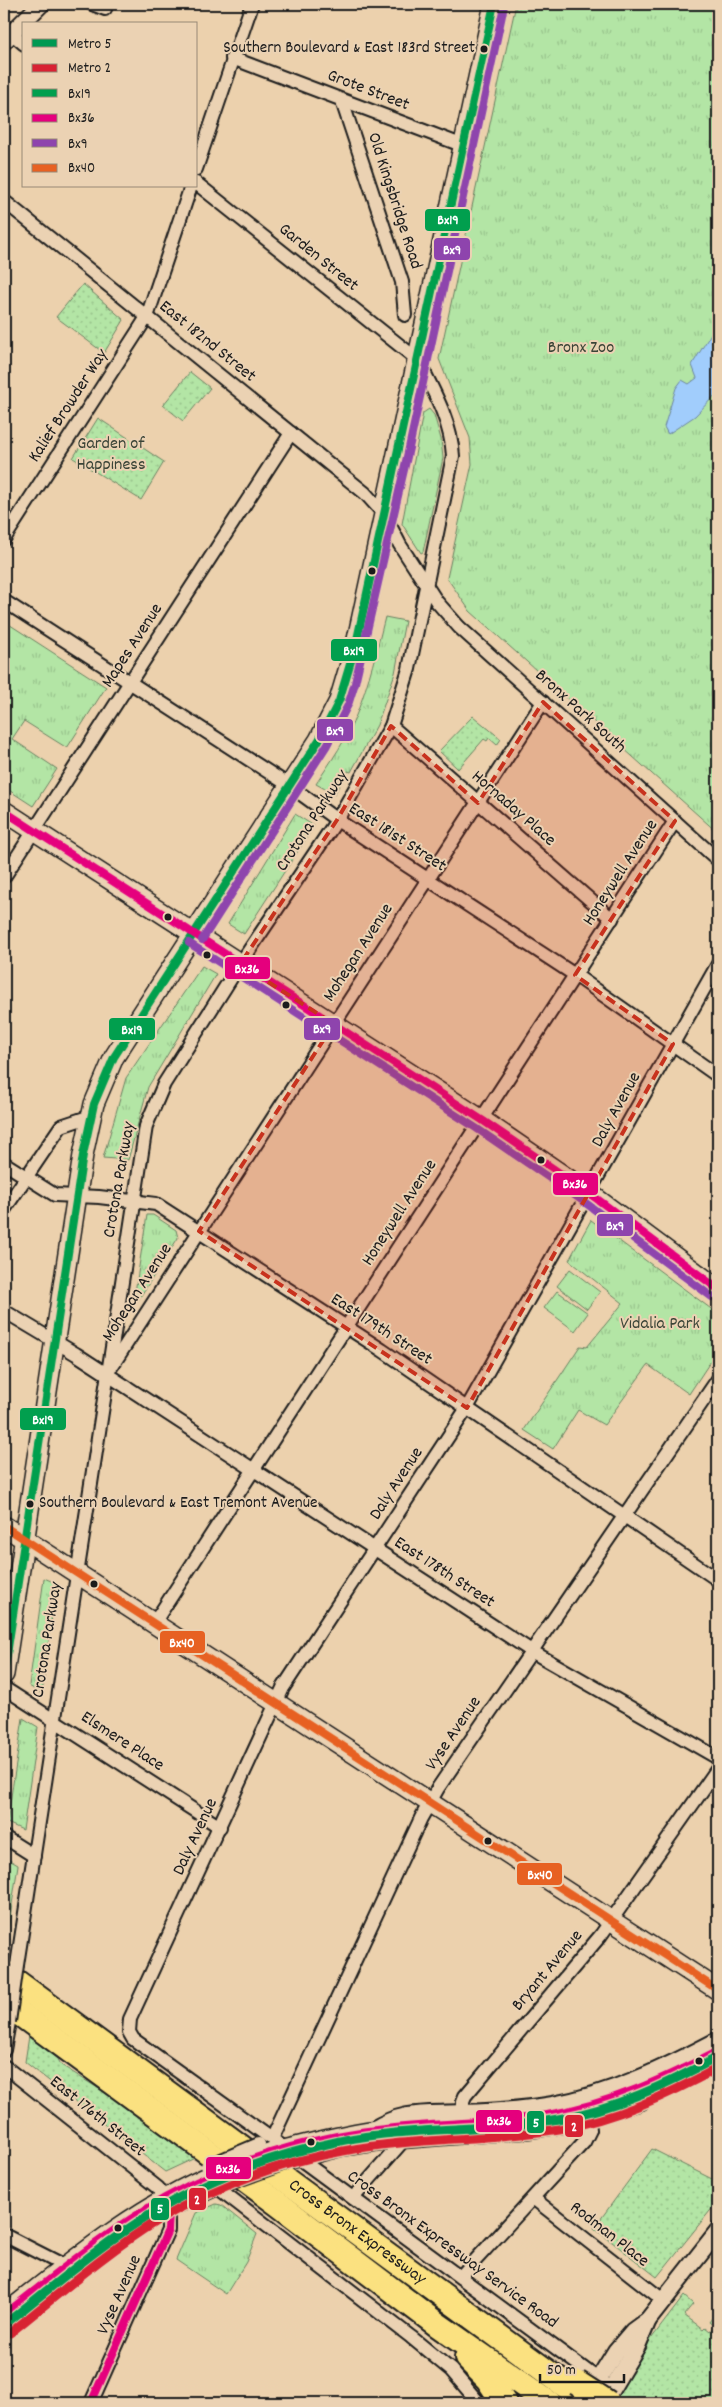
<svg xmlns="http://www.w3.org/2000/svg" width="722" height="2407" font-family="Dekko,sans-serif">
<defs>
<pattern id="grass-dots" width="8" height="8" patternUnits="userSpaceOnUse" patternTransform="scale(1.25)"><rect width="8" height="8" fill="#b3e5a5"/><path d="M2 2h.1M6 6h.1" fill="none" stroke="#99c48d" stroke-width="1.8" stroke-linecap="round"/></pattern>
<pattern id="park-tufts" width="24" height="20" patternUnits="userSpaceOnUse" patternTransform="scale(1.25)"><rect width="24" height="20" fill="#b3e5a5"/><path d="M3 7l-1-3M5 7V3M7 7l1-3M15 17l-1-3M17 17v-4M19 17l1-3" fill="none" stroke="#99c48d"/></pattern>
</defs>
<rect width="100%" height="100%" fill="#ecd1ad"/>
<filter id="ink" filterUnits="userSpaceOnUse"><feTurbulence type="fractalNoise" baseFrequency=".02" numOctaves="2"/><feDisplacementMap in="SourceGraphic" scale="10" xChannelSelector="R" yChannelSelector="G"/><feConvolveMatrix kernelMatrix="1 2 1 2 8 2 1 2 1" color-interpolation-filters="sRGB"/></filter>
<g filter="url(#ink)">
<g fill="url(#grass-dots)" stroke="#688060">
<path d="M83,284L124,320L104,353L56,317Z"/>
<path d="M190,372L210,388L183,421L163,405Z"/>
<path d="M98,418L164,462L141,500L73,458Z"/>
<path d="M473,716L501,739L497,745L489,738L487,741L484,739L458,769L439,751Z"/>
<path d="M29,2036L58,2059L61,2065L109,2095L195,2158L165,2172L25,2062Z"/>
<path d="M652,2149L718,2182V2201L657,2277L594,2228Z"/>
<path d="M684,2296L693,2304L684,2315L703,2329L705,2327L710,2331L714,2326L709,2322L712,2318L718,2321V2401L715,2403H618L614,2401L648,2343Z"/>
</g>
<g fill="url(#park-tufts)" stroke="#688060">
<path d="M516,4H718V833L470,611L447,578L472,464L470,438L439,359Z"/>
<path d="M429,409L434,415L441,439L443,458L423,552L421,553L402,524L423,413Z"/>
<path d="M385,617L405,621L395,673L377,725L351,772L348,771L334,794L316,784C331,761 347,739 357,713C369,682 377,649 385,617Z"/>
<path d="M4,621L106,687L67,748L24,721L12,739L57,769L33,806L4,787Z"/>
<path d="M295,814L314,826L244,934L228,924Z"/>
<path d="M202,966L216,974L148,1087L128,1160L103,1158L126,1078Z"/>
<path d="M147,1215H153L176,1230L178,1238L138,1300L134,1299Z"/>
<path d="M591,1220L718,1314V1350L689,1394L648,1365L604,1425L578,1410L553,1449L524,1430L580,1346L587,1347L623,1303L569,1260Z"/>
<path d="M44,1578L56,1583L42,1694L29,1686Z"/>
<path d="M23,1718L38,1727L23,1830L7,1823Z"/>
<path d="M4,1857L18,1865L4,1957Z"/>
<path d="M216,2204L221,2205L257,2234L246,2262L226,2294L176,2260L196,2213Z"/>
</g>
<g fill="#b3e5a5" stroke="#688060">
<path d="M570,1269L600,1292L587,1309L557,1286Z"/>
<path d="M557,1291L588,1313L575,1331L544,1308Z"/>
</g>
<path fill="#a1cdfc" stroke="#6c86a2" d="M718,322V392L695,416L668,434L664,427L676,388L682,380L689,384L697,378L692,365Z"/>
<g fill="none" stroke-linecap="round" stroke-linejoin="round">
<g stroke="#1c1c1c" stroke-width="16">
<g id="minor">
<path d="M92,4L105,9"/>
<path d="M4,27L24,44"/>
<path d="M232,58L464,146"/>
<path d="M342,101L402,282L405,315"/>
<path d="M196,169L252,4"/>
<path d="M4,201L365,493L384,514L400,545L437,602L459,627L718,860"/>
<path d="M4,539L147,317L191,186"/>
<path d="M4,601L290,786L337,820L575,975L718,1076"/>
<path d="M391,726L612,919"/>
<path d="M4,877L291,433"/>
<path d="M4,1163L55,1195L99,1197L156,1204L382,1350L718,1580"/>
<path d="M4,1210L61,1126L91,1116"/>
<path d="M4,1311L76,1354L533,1652L718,1758"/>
<path d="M110,1369L543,702"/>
<path d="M154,1623L675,821"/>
<path d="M4,1688L220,1827"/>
<path d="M4,1837L34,1856"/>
<path d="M17,1965L146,1126L164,1084L240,964L337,820L391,726L409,669L453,456C451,421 433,390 418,360L196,183"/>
<path d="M4,2050L9,2022"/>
<path d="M4,2066L158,2188L168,2210V2230L91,2403"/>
<path d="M463,2123V2101L465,2096L601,1935L718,1768"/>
<path d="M371,2129C403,2108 426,2113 462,2111C492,2110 523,2108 553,2103C612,2092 665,2066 718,2038"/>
<path d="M272,2139L421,1818L438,1788L718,1379"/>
<path d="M295,2161L343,2149L384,2143L526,2132L570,2125L642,2103L652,2094L657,2082"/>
<path d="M218,2188L411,2337L451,2370L479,2403"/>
<path d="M353,2198L403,2141"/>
<path d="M533,2198L663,2300"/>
<path d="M167,2206L181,2205L225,2185"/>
<path d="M4,2235L67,2267"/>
<path d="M460,2277L584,2142L590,2130L589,2121"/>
<path d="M606,2385L308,2165L133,2039L129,2032L130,2019L283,1688L467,1408L718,964"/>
</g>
</g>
<g stroke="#1c1c1c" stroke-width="20">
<g id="tertiary">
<path d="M4,41L41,4"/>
<path d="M584,2403L616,2351L633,2331L648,2320L718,2231"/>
<path d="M603,2403L637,2346L648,2320"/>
</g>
</g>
<g stroke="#1c1c1c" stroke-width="22">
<g id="secondary">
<path d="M4,811L482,1120L589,1193L718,1289"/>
<path d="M4,1526L718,1990"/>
<path d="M4,1674L83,1155L94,1104L114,1057L319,740L339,701L356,644L494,4"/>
<path d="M272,2153C309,2144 344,2134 383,2129C446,2122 512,2124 575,2110C626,2098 672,2075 718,2051"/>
<path d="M4,2315C70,2263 138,2206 217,2173"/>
</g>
</g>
<g stroke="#1c1c1c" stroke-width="28">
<g id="motorway">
<path id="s1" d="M4,1973L573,2391"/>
<path d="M4,2002L277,2203L438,2325L549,2403"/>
<path d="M467,2358L488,2379L504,2403"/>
</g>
</g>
<use href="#minor" stroke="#ebd2b3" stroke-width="12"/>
<use href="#tertiary" stroke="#ebd2b3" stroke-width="16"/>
<use href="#secondary" stroke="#ebd2b3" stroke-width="19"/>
<use href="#motorway" stroke="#fbe180" stroke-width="24"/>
<g stroke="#1c1c1c" stroke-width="16" stroke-linecap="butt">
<g id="minor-bridge">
<path d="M9,2022L17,1965"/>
<path d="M207,2166L259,2144"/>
<path d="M230,2183L285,2163"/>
</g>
</g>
<g stroke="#1c1c1c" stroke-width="22" stroke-linecap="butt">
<path id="secondary-bridge" d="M217,2173L272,2153"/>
</g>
<g stroke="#1c1c1c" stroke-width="28" stroke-linecap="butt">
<path id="motorway-bridge" d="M577,2383L608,2403"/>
</g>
<use href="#minor-bridge" stroke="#ebd2b3" stroke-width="12"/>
<use href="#secondary-bridge" stroke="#ebd2b3" stroke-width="19"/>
<use href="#motorway-bridge" stroke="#fbe180" stroke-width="24"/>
<g stroke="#ebd2b3" stroke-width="11">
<path id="bus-1" d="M4,1674L83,1155L94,1104L114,1057L319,740L339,701L356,644L494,4"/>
</g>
<g stroke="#ebd2b3" stroke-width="11">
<g id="bus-2">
<path d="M4,811L482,1120L589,1193L718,1289"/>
<path d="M4,2315C56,2274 107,2231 165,2198C218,2168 278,2148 337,2136C406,2122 477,2126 547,2115C608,2105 663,2079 718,2051"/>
<path d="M91,2403L168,2230L169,2214L164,2199"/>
</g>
</g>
<g stroke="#ebd2b3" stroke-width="11">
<g id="bus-3">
<path d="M202,940L327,745L348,705L355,683L409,448L504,6"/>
<path d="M189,943L476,1128L583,1201L712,1297"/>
</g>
</g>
<g stroke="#ebd2b3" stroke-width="11">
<path id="bus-4" d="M4,1526L718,1990"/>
</g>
<use href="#bus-1" stroke="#019f4e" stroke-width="8"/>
<use href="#bus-2" stroke="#e5007d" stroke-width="8"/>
<use href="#bus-3" stroke="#8e44ad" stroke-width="8"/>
<use href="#bus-4" stroke="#e76122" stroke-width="8"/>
<g stroke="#ebd2b3" stroke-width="12">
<path id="metro-1" d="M4,2325C52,2287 98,2246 151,2214C208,2178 273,2155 340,2141C412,2126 486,2132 558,2119C615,2109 667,2084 718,2057"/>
</g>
<g stroke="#ebd2b3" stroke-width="12">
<path id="metro-2" d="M10,2333C58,2295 104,2254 155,2222C212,2188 277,2163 343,2151C415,2137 488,2141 559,2129C616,2119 668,2095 718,2068"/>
</g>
<use href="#metro-1" stroke="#009952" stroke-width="9"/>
<use href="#metro-2" stroke="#d82233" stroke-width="9"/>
</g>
</g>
<path fill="#c8321e" fill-opacity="0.2" stroke="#c8321e" stroke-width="4" stroke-dasharray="10 6" stroke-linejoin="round" d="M543,702L675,821L575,975L673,1044L467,1408L199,1231L334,1024L240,964L337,820L391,726L478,803Z"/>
<g fill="#1c1c1c" stroke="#ebd2b3" stroke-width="2">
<circle cx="484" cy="49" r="4.5"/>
<circle cx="372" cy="571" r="4.5"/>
<circle cx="168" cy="917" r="4.5"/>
<circle cx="207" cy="955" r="4.5"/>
<circle cx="286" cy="1005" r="4.5"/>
<circle cx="541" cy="1160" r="4.5"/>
<circle cx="30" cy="1504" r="4.5"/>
<circle cx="94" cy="1584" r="4.5"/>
<circle cx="488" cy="1841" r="4.5"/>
<circle cx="699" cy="2061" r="4.5"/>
<circle cx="311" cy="2142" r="4.5"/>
<circle cx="118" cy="2228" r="4.5"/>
</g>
<g text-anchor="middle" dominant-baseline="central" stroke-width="4" stroke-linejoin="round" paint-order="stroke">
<g font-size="17" fill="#1c1c1c" stroke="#ebd2b3" text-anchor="end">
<text x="475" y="49">Southern Boulevard &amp; East 183rd Street</text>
<text x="39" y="1504" text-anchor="start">Southern Boulevard &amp; East Tremont Avenue</text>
</g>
<g font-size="18" fill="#1c1c1c" stroke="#ebd2b3">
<text transform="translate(368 91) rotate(21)">Grote Street</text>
<text transform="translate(394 201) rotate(72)">Old Kingsbridge Road</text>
<text transform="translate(318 258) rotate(39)">Garden Street</text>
<text transform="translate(207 342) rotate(39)">East 182nd Street</text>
<text transform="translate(69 406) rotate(-57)">Kalief Browder Way</text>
<text transform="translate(133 646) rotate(-57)">Mapes Avenue</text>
<text transform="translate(580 712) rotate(42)">Bronx Park South</text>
<text transform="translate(513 809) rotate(41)">Hornaday Place</text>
<text transform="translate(313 821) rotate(-57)">Crotona Parkway</text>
<text transform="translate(397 838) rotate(33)">East 181st Street</text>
<text transform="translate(621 873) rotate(-57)">Honeywell Avenue</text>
<text transform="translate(359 953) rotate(-57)">Mohegan Avenue</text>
<text transform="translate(617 1110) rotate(-61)">Daly Avenue</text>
<text transform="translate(120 1180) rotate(-80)">Crotona Parkway</text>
<text transform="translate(400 1213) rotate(-57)">Honeywell Avenue</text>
<text transform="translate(138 1293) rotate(-57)">Mohegan Avenue</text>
<text transform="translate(381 1330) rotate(33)">East 179th Street</text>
<text transform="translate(397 1484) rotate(-57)">Daly Avenue</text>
<text transform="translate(444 1573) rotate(33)">East 178th Street</text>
<text transform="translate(48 1640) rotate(-81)">Crotona Parkway</text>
<text transform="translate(454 1734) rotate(-56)">Vyse Avenue</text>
<text transform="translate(122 1742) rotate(33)">Elsmere Place</text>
<text transform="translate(196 1837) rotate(-65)">Daly Avenue</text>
<text transform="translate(548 1971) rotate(-50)">Bryant Avenue</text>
<text transform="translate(97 2117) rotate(39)">East 176th Street</text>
<text stroke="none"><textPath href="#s1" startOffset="438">Cross Bronx Expressway</textPath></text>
<text transform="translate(609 2235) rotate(38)">Rodman Place</text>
<text transform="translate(452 2250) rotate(36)">Cross Bronx Expressway Service Road</text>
<text transform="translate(120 2295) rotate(-66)">Vyse Avenue</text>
</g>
<g font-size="18" fill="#3a4437" stroke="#ebd2b3">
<text x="581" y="348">Bronx Zoo</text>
<text x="111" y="444">Garden of<tspan x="111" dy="21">Happiness</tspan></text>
<text x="660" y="1324">Vidalia Park</text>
</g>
</g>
<g stroke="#ebd2b3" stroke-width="2">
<rect x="424" y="208" width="47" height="24" rx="5" fill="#019f4e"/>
<rect x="433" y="237" width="38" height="24" rx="5" fill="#8e44ad"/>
<rect x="330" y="638" width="48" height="24" rx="5" fill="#019f4e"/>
<rect x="316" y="718" width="38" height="24" rx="5" fill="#8e44ad"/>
<rect x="224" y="956" width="47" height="24" rx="5" fill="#e5007d"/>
<rect x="303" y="1017" width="38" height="24" rx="5" fill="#8e44ad"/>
<rect x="108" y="1017" width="48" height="24" rx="5" fill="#019f4e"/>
<rect x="552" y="1172" width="47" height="24" rx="5" fill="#e5007d"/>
<rect x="596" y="1213" width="38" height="24" rx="5" fill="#8e44ad"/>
<rect x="19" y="1407" width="48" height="24" rx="5" fill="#019f4e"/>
<rect x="159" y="1630" width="47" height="24" rx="5" fill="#e76122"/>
<rect x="516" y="1862" width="47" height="24" rx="5" fill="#e76122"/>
<rect x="475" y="2109" width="48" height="24" rx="5" fill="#e5007d"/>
<rect x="526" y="2110" width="19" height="24" rx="5" fill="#009952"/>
<rect x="564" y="2114" width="20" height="24" rx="5" fill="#d82233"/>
<rect x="205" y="2156" width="47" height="24" rx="5" fill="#e5007d"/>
<rect x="188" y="2187" width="19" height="24" rx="5" fill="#d82233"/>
<rect x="150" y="2197" width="20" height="24" rx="5" fill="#009952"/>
</g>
<g font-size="14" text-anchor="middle" font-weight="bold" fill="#fff">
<text x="448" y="224">Bx19</text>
<text x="452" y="254">Bx9</text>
<text x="354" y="655">Bx19</text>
<text x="335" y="735">Bx9</text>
<text x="247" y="973">Bx36</text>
<text x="322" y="1033">Bx9</text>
<text x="132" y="1034">Bx19</text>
<text x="575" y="1188">Bx36</text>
<text x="615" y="1230">Bx9</text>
<text x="43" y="1424">Bx19</text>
<text x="182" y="1647">Bx40</text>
<text x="540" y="1879">Bx40</text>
<text x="499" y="2125">Bx36</text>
<text x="536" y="2127">5</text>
<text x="574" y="2131">2</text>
<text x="228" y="2173">Bx36</text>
<text x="197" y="2204">2</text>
<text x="160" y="2213">5</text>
</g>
<rect width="722" height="2407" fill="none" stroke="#ebd2b3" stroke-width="20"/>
<rect x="10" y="10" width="702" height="2387" fill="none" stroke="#1c1c1c" stroke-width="2" filter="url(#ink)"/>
<rect x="22" y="22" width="175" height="165" fill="#ebd2b3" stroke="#988977"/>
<rect x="32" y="39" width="25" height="8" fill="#009952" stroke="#988977"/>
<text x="68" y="48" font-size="15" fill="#1c1c1c">Metro 5</text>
<rect x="32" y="64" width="25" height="8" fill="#d82233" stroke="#988977"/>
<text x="68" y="72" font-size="15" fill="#1c1c1c">Metro 2</text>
<rect x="32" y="89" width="25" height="8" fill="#019f4e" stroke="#988977"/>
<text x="68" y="98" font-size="15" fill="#1c1c1c">Bx19</text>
<rect x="32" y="114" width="25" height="8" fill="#e5007d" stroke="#988977"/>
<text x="68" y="122" font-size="15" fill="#1c1c1c">Bx36</text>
<rect x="32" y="139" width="25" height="8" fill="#8e44ad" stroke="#988977"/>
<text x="68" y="148" font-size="15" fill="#1c1c1c">Bx9</text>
<rect x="32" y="164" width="25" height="8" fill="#e76122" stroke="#988977"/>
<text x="68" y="172" font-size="15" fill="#1c1c1c">Bx40</text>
<path d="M540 2374v8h84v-8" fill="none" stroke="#1c1c1c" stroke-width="2.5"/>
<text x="547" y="2374" font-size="15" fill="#1c1c1c" stroke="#ebd2b3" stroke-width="4" paint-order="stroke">50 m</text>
</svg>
